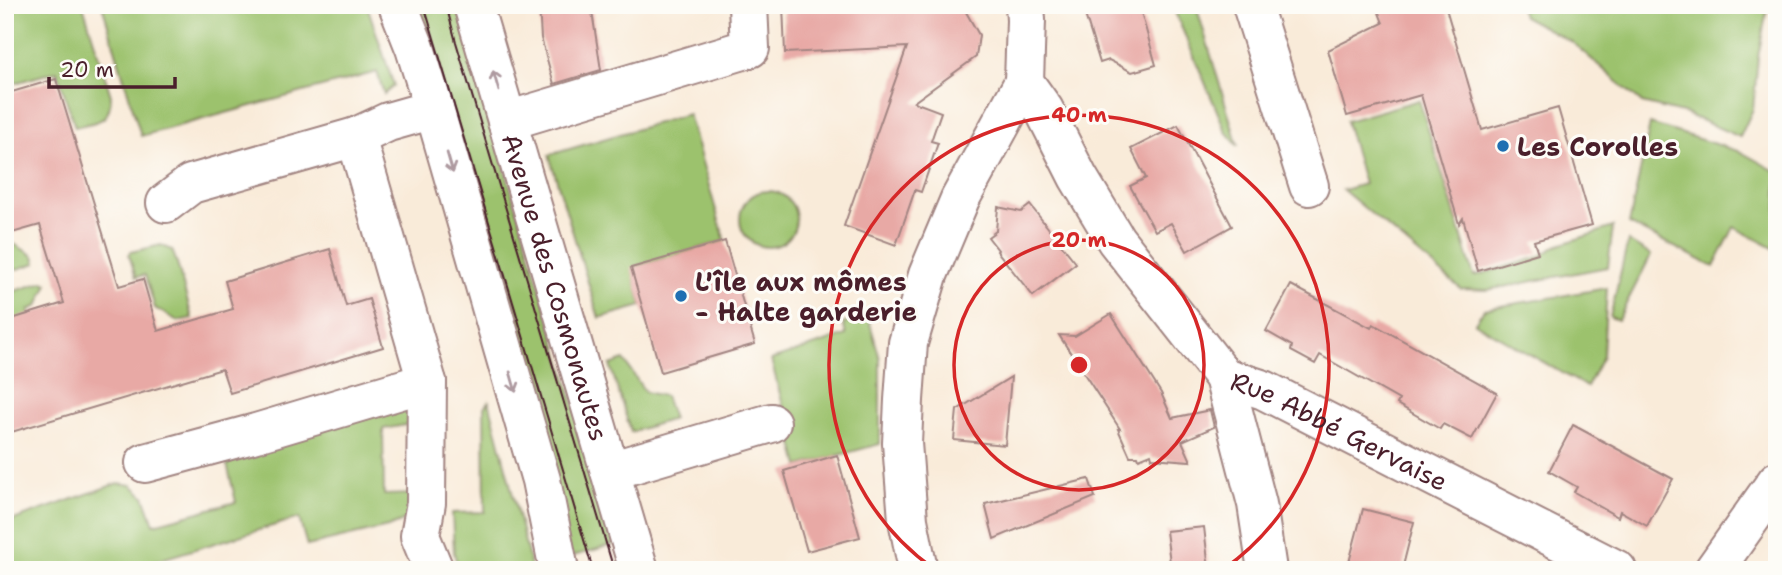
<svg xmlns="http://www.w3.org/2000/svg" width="1782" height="575" font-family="'Shantell Sans',sans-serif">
<rect width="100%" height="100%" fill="#fdfcf7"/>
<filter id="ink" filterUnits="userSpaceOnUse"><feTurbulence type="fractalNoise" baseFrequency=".0143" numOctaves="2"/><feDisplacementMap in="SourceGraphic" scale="14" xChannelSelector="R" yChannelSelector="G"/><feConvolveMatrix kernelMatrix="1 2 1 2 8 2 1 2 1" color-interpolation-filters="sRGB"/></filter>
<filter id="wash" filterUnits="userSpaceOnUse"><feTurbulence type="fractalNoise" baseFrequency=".00686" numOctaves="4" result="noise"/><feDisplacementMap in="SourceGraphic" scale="28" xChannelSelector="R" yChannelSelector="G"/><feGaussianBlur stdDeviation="1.57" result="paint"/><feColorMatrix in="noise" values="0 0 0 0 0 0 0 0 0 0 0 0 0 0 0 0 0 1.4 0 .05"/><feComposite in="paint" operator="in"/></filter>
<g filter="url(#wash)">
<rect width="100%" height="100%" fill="#f9ebd9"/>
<g fill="#9cc26d" stroke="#73704c" stroke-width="2">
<path d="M5,5H83L111,96C110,124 98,121 75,127L57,71L5,86Z"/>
<path d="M102,5H367L394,86L384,94L377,72L141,136Z"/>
<path d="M413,5H457L615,544L570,557Z"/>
<path d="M1172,5H1196L1238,146L1226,132Z"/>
<path d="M1519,5H1768L1758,57L1753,109L1740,137L1686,114L1642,103L1572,42L1523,16Z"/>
<path d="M1419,100L1474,276L1539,257L1556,246L1613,227L1608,267L1487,290L1461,289L1343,190L1364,184L1346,121Z"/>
<path d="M688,114L725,241L632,268L642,306L599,318L549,155Z"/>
<path d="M1650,124L1741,152L1777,172V250L1734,227L1714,267L1629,224Z"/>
<circle cx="768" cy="219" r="28"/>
<path d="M9,241L34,256L36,263L5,273V242Z"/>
<path d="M1628,241L1651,255L1618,320L1610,317Z"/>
<path d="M161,245L172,250L177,263L192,318L178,321L155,308L145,275L136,277L129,255L131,252Z"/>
<path d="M43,282L48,284L38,306L29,310L35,333L5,371V294Z"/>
<path d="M1607,288L1603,356L1587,387L1475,323L1484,309Z"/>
<path d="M868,316L880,359V444L799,466L771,360L846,335L843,323Z"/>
<path d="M624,360L645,392L665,396L673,419L631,432L610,365Z"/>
<path d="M489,401L532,570H459L454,553L452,513L485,512L484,407Z"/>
<path d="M398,404L410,411L417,423L383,429L384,495L413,494L406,520L388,527L307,546L299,518L125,570H5V523L118,483L132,485L144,496L154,524L236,502L227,464L250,452Z"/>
</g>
<g id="blocks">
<g fill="#e8a9a5">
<path d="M539,5H591L601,70L554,84L541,38Z"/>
<path d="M783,5H962L979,35L976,57L914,102L941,112L931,141L938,143L921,192L915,190L896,245L844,226L907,47L785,53Z"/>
<path d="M1082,5H1139L1156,65L1132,72L1109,60L1100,63Z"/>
<path d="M1376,5H1445L1482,130L1558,108L1592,225L1534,241L1538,253L1478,271L1463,218L1459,224L1421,95L1347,116L1328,50L1383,23Z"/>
<path d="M56,79L119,286L143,279L158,331L233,309L225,281L330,249L346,306L369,299L383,347L230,393L222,369L5,434V321L64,303L40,225L5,235V94Z"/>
<path d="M1178,125L1232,226L1187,251L1171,223L1155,231L1130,186L1146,178L1131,149Z"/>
<path d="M1030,205L1076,263L1033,296L997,251L998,250L988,237L996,231L998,207L1021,212Z"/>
<path d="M725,241L755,344L661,372L631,268Z"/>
<path d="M1291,285L1371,328L1373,324L1497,393L1472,439L1443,424L1440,429L1397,404L1399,400L1320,355L1315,364L1291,351L1292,346L1266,331Z"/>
<path d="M1111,314L1161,393L1172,418L1210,410L1214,427L1182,441L1191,461L1152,458L1151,454L1139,459L1138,456H1130L1118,429H1120L1059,335L1075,336Z"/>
<path d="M1011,377L1005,445L954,440L957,410Z"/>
<path d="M1573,425L1673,479L1647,526L1620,511L1618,517L1574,492L1577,487L1549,471Z"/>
<path d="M837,455L860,537L807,551L784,471Z"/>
<path d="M1089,479L1095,497L994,539L985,504Z"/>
<path d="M1363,509L1414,522L1402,570H1347Z"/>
<path d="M1204,527L1209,570H1171L1166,531Z"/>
</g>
</g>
</g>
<g filter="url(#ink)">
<use href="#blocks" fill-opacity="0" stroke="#a28582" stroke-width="2"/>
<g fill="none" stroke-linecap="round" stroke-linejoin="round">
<g stroke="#a28582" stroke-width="42">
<g id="minor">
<path d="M398,5L415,48L434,109L541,480L559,570"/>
<path id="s1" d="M473,5L639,570"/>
<path id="s2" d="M1025,5L1026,20L1024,82L1044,110L1078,177L1116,240L1224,377L1264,390L1617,570"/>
<path d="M1252,5L1309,186"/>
<path d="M507,121L750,48L748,5"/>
<path d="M356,137L388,122L434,109"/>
<path d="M166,203L191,184L356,137L427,382L426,503L420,536L434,570"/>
<path d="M1224,377L1257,504L1267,570"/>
<path d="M145,463L256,433L427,382"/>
<path d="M610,471L771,423"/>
<path d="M918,570L908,520L902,443L904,400L908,343L928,275L960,199L1024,82"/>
<path d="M1714,570L1777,481"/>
</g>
</g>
<use href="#minor" stroke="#fff" stroke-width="38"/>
<g stroke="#4a1f2b" stroke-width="2">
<path d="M424,5L593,570"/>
<path d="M446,5L456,42L614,570"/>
</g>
</g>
<defs><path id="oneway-shaft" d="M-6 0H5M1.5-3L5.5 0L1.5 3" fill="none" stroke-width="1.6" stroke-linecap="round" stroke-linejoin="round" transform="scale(1.75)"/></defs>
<g stroke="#ae9aa0">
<use href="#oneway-shaft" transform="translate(496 81) rotate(-106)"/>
<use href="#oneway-shaft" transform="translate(450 163) rotate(74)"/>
<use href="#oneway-shaft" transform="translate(513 382) rotate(74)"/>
</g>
</g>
<g fill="none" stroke="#d62828" stroke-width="3.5">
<circle cx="1079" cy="365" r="125"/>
<path d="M934 569A250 250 0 1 1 1224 569"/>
</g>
<g fill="#1f6fb2" stroke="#fdfcf7" stroke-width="2.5">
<circle cx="1503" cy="146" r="7"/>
<circle cx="681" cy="296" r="7"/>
</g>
<g text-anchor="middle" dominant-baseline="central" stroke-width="6" stroke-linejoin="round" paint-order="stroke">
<g font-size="26" font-weight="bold" fill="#4a1f2b" stroke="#fdfcf7" text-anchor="start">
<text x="1517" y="146">Les Corolles</text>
<text x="695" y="281">L'île aux mômes<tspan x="695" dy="30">- Halte garderie</tspan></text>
</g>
<g font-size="26" fill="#4a1f2b" stroke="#fdfcf7">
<text stroke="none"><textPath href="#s1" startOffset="294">Avenue des Cosmonautes</textPath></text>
<text stroke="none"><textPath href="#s2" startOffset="562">Rue Abbé Gervaise</textPath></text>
</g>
</g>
<circle cx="1079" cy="365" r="10" fill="#d62828" stroke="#fdfcf7" stroke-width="3.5"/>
<g font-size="21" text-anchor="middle" font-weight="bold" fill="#d62828" stroke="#fdfcf7" stroke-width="6" stroke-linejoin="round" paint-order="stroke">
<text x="1079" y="122">40 m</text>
<text x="1079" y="247">20 m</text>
</g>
<rect width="1782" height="575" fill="none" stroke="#fdfcf7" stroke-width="28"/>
<path d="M49 77v10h126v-10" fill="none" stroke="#4a1f2b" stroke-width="3.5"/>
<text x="60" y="77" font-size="21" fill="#4a1f2b" stroke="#fdfcf7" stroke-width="5" paint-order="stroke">20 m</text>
</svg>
